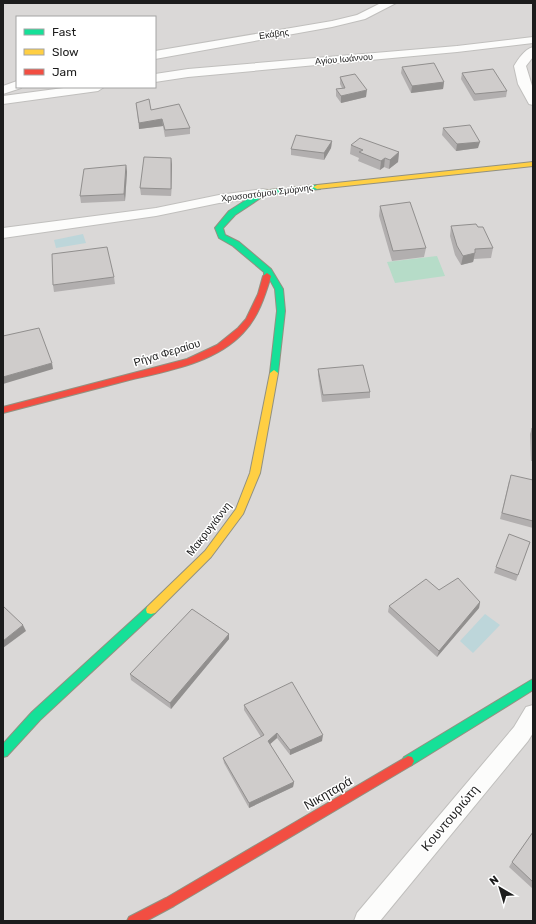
<svg xmlns="http://www.w3.org/2000/svg" width="536" height="924" font-family="Rubik,sans-serif">
<rect width="100%" height="100%" fill="#ebe8e5"/>
<path fill="#dad8d7" fill-rule="evenodd" d="M3,3H533V921H3ZM17,17H155V87H17Z"/>
<path fill="#b6dcc8" d="M437,256L445,276L395,283L387,262Z"/>
<g fill="#bdd6da">
<path d="M83,234L86,243L56,248L54,240Z"/>
<path d="M485,614L500,625L473,653L460,641Z"/>
</g>
<g fill="none" stroke-linecap="round" stroke-linejoin="round">
<g stroke="#c0bfbd" stroke-width="2">
<g id="street">
<path d="M381,3H396L365,19L332,27L155,59V51L332,21L357,15Z"/>
<path d="M533,37V43L457,52L188,77L155,82V74L188,69L457,46Z"/>
<path d="M533,47V57L526,66L533,89V105L529,104L518,84L514,66C519,58 524,50 533,47Z"/>
<path d="M17,81V87L21,88L3,94V86Z"/>
<path d="M71,87H104L98,91L3,104V96Z"/>
<path d="M263,189L268,190L270,193L268,196L219,203L156,216L3,238V228L156,208L219,195Z"/>
<path d="M533,705V733L528,741L380,921H354L357,913L514,727L526,707Z"/>
</g>
</g>
<g stroke="#929180" stroke-width="2">
<g id="fast">
<path d="M317,185L321,187L320,189L265,195L235,215L223,228L225,235L239,242L271,269L283,289L285,311L278,373L274,376L270,373L277,311L275,289L269,278H264V272L233,246L219,238L215,228L229,211L260,191Z"/>
<path d="M151,606L155,607L156,610L155,613L40,720L7,756L3,757V744L32,712L147,607Z"/>
<path d="M533,679V690L412,765L408,766L404,765L402,761L404,757Z"/>
</g>
</g>
<g stroke="#929180" stroke-width="2">
<g id="slow">
<path d="M533,162V166L317,189L313,187L317,185Z"/>
<path d="M274,370L278,373L260,473L243,514L211,557L155,613L151,614L147,613L146,610L147,607L205,551L236,509L250,473L270,373Z"/>
</g>
</g>
<g stroke="#929180" stroke-width="2">
<g id="jam">
<path d="M267,273L271,276C265,296 258,318 243,333C212,366 159,372 118,383C79,393 41,403 3,413V407L187,359L217,345L238,328L246,319L258,294L263,276Z"/>
<path d="M408,756L412,757L414,761L412,765L174,906L146,921H127L129,917L166,898Z"/>
</g>
</g>
<use href="#street" fill="#fcfcfb" fill-rule="evenodd"/>
<use href="#fast" fill="#16e098" fill-rule="evenodd"/>
<use href="#slow" fill="#ffcf43" fill-rule="evenodd"/>
<use href="#jam" fill="#f24e42" fill-rule="evenodd"/>
</g>
<g fill="#b2afaf">
<path d="M402,67L444,82L443,89L411,93L401,73Z"/>
<path d="M462,73L507,91L506,97L474,101L461,79Z"/>
<path d="M340,77L366,97L341,103L336,96V89L342,88L340,84Z"/>
<path d="M136,103L190,128V134L165,137L163,126L139,129Z"/>
<path d="M443,128L478,148L456,151L442,135Z"/>
<path d="M332,141L331,148L324,160L291,155V149Z"/>
<path d="M351,145L399,152L398,162L389,169L384,167L380,170L358,161L359,158L350,154Z"/>
<path d="M171,158L172,165L171,196L141,195L140,188Z"/>
<path d="M126,165L127,172L125,201L81,203L80,196Z"/>
<path d="M380,206L426,248L424,257L392,261L379,216Z"/>
<path d="M451,226L478,227L493,248L491,258L474,259L473,262L461,265L455,255L450,236Z"/>
<path d="M114,277L115,284L54,292L53,285Z"/>
<path d="M318,369L370,392V398L322,402L318,375Z"/>
<path d="M532,428H533V461H531L530,434Z"/>
<path d="M533,480V528L500,519L509,481Z"/>
<path d="M530,542L516,581L494,573L496,567Z"/>
<path d="M480,602L479,608L437,657L388,612L389,606Z"/>
<path d="M229,634V639L171,709L131,680L130,674Z"/>
<path d="M244,705L322,741L290,755L277,738L270,744L294,782L293,787L249,808L224,763L223,758L261,737L244,710Z"/>
<path d="M533,832V889L509,867L512,862Z"/>
</g>
<g fill="#918f8e">
<path d="M444,82L443,89L411,93L412,86Z"/>
<path d="M367,90L366,97L341,103V96Z"/>
<path d="M162,119L163,126L139,129V123Z"/>
<path d="M332,141L331,148L324,160V153Z"/>
<path d="M480,142L478,148L456,151L457,144Z"/>
<path d="M399,152L398,162L389,169L390,160Z"/>
<path d="M171,158L172,165L171,196Z"/>
<path d="M385,158L384,167L380,170L381,161Z"/>
<path d="M126,165L127,172L125,201L124,194Z"/>
<path d="M475,253L473,262L461,265L463,256Z"/>
<path d="M52,363L53,369L3,384V377Z"/>
<path d="M480,602L479,608L437,657L439,651Z"/>
<path d="M23,625L26,631L3,648V641Z"/>
<path d="M229,634V639L171,709L170,703Z"/>
<path d="M277,733V738L268,746V741Z"/>
<path d="M323,735L322,741L290,755V750Z"/>
<path d="M294,782L293,787L249,808V803Z"/>
</g>
<g fill="#cfcccb" stroke="#918f8e">
<path d="M434,63L444,82L412,86L402,67Z"/>
<path d="M493,69L507,91L475,94L462,73Z"/>
<path d="M355,74L367,90L341,96L336,89L345,88L340,77Z"/>
<path d="M149,99L151,110L179,104L190,128L165,130L162,119L139,123L136,103Z"/>
<path d="M470,125L480,142L457,144L443,128Z"/>
<path d="M296,135L332,141L324,153L291,149Z"/>
<path d="M360,138L399,152L390,160L385,158L381,161L359,152L363,150L351,145Z"/>
<path d="M144,157L171,158V189L140,188Z"/>
<path d="M126,165L124,194L80,196L84,169Z"/>
<path d="M410,202L426,248L393,251L380,206Z"/>
<path d="M476,224L478,227H483L493,248L475,249V253L463,256L457,246L451,226Z"/>
<path d="M107,247L114,277L53,285L52,254Z"/>
<path d="M39,328L52,363L3,377V336Z"/>
<path d="M363,365L370,392L323,395L318,369Z"/>
<path d="M532,428H533V454Z"/>
<path d="M511,475L533,480V521L502,513Z"/>
<path d="M509,534L530,542L518,575L496,567Z"/>
<path d="M458,578L480,602L439,651L389,606L426,579L439,590Z"/>
<path d="M3,606L23,625L3,641Z"/>
<path d="M192,609L229,634L170,703L130,674Z"/>
<path d="M292,682L323,735L290,750L277,733L268,741L294,782L249,803L223,758L264,735L244,705Z"/>
<path d="M533,832V882L512,862Z"/>
</g>
<g text-anchor="middle" dominant-baseline="central" stroke-width="3" stroke-linejoin="round" paint-order="stroke">
<g font-size="9" fill="#1c1c1c" stroke="#fff">
<text transform="translate(274 34) rotate(-8)">Εκάβης</text>
<text transform="translate(344 59) rotate(-5)">Αγίου Ιωάννου</text>
<text transform="translate(267 193) rotate(-7)">Χρυσοστόμου Σμύρνης</text>
</g>
<g font-size="11" fill="#1c1c1c" stroke="#fff">
<text transform="translate(167 353) rotate(-17)">Ρήγα Φεραίου</text>
<text transform="translate(209 529) rotate(-52)">Μακρυγιάννη</text>
</g>
<g font-size="13" fill="#1c1c1c" stroke="#fff">
<text transform="translate(328 793) rotate(-30)">Νικηταρά</text>
<text transform="translate(450 818) rotate(-50)">Κουντουριώτη</text>
</g>
</g>
<rect width="536" height="924" fill="none" stroke="#1c1c1c" stroke-width="8"/>
<rect x="16" y="16" width="140" height="72" fill="#ffffff" stroke="#a4a4a4"/>
<rect x="24" y="29" width="20" height="6" fill="#16e098" stroke="#a4a4a4"/>
<text x="52" y="36" font-size="12" fill="#1c1c1c">Fast</text>
<rect x="24" y="49" width="20" height="6" fill="#ffcf43" stroke="#a4a4a4"/>
<text x="52" y="56" font-size="12" fill="#1c1c1c">Slow</text>
<rect x="24" y="69" width="20" height="6" fill="#f24e42" stroke="#a4a4a4"/>
<text x="52" y="76" font-size="12" fill="#1c1c1c">Jam</text>
<g transform="translate(500 888) rotate(322)" stroke="#ffffff" stroke-width="3" paint-order="stroke">
<path d="M0-3L7 15L0 10L-7 15Z" fill="#1c1c1c"/>
<text y="-6" font-size="11" font-weight="bold" text-anchor="middle" fill="#1c1c1c">N</text>
</g>
</svg>
